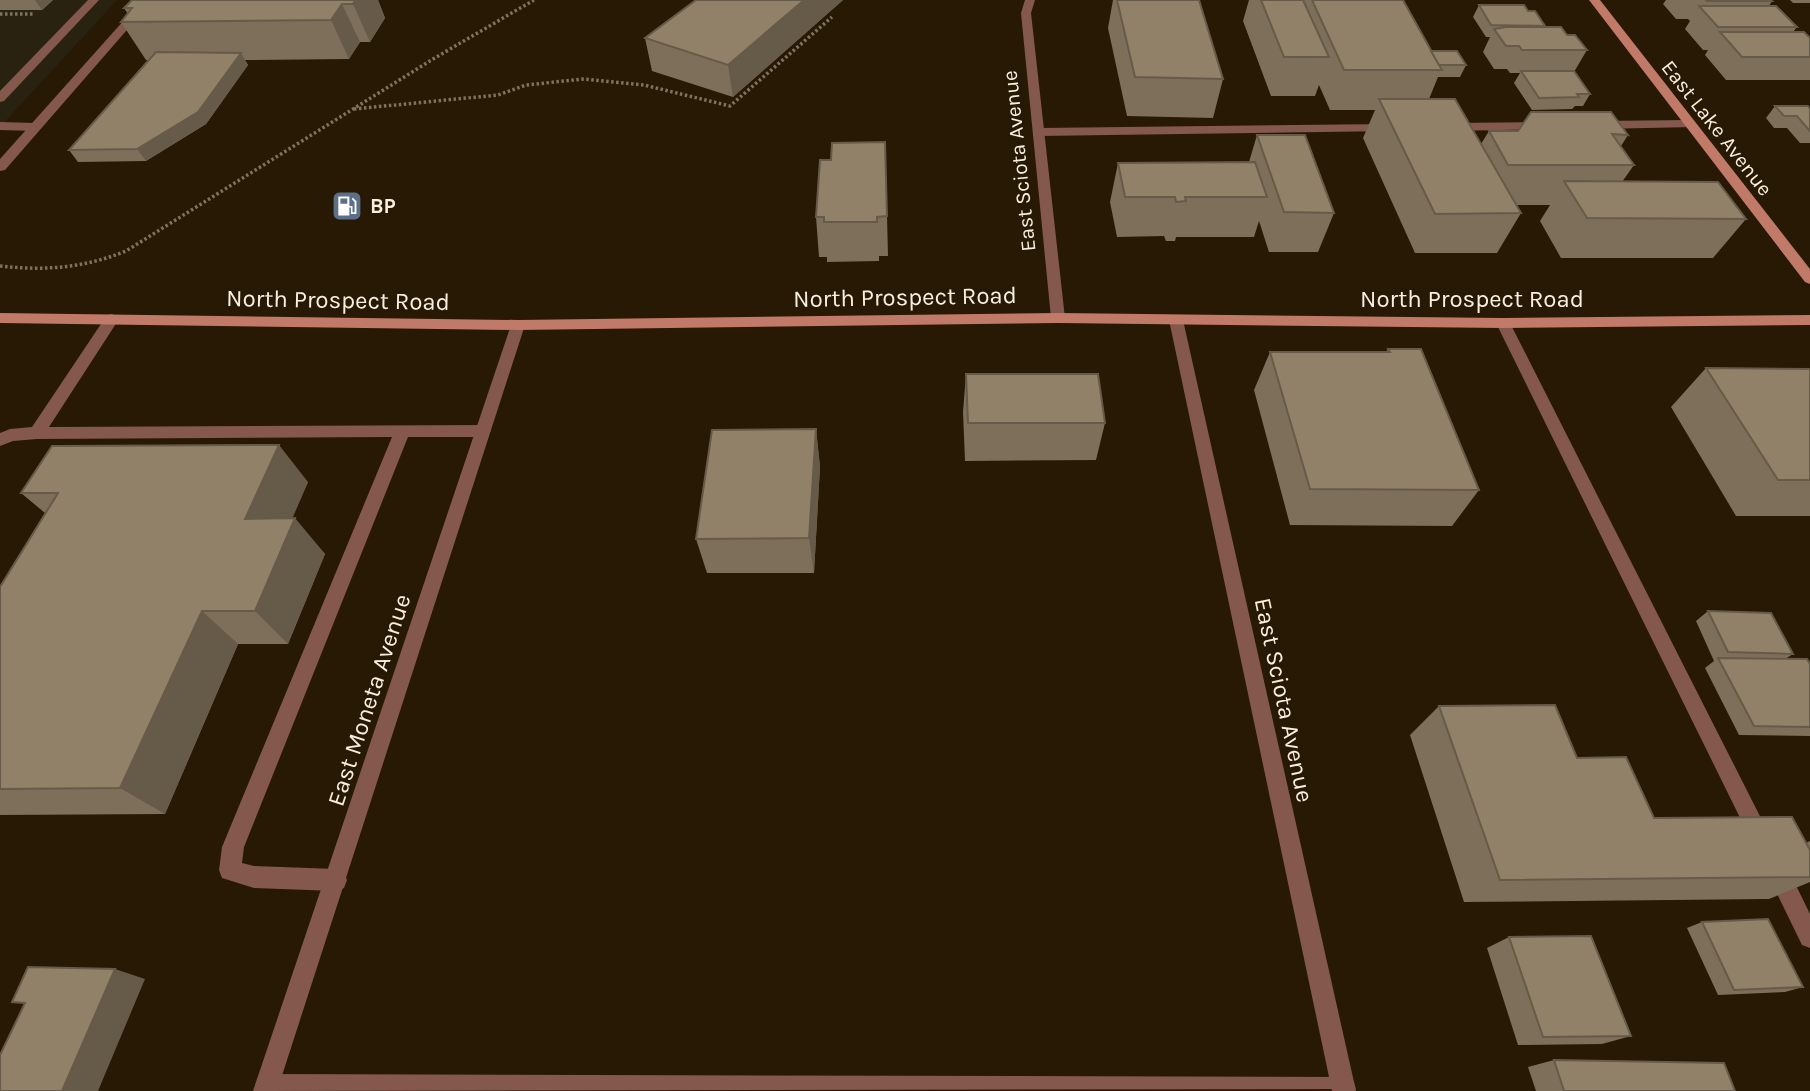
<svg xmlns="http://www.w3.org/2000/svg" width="1810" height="1091" font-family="Karla,sans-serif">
<rect width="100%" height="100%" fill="#271903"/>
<path fill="#292211" d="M0,0H117L0,127Z"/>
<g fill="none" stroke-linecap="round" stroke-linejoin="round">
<g stroke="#7f7260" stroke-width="3.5" stroke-dasharray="2.5 2.5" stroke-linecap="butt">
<path d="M0,14H34"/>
<path d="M354,109L498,95L526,85L584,79L644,85L730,106L832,17"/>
<path d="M0,266C45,271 84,268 126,251L433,59L534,0"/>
</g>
<g fill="#84584c" fill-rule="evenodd">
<path d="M88,0H99L4,101L0,102V91Z"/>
<path d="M1690,120L1694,121V127L1599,129L1593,125L1599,121Z"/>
<path d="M0,122L35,123L41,127L35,131L0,130Z"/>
<path d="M1543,122L1547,123V129L1448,131L1442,127L1448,123Z"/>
<path d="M1389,124L1395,128L1393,131L1039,136L1033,132L1039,128Z"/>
<path d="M112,314L119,319L49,427L483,425L491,431L483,437H408L244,847L242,863L254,866L336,869L344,872L347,880L344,888L336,891L254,888L222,878L219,870L222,847L392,437L37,439L13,441L0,446V433L10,429L32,427L107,315Z"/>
<path d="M1503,318L1510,323L1767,830L1771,837L1767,844L1760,847L1753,844L1496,323Z"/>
<path d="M1777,860L1785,863L1810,914V948L1802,945L1766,871L1769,863Z"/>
<path d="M267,1074L1344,1077L1353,1080L1356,1089L257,1091L255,1086L258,1077Z"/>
</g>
<g fill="#84584c" fill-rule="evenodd">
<path d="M142,0H153L5,170L0,171V159Z"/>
<path d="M1025,0H1035L1031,13L1065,318L1058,323L1051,318L1021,13Z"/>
<path d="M1176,315L1183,320L1356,1091H1332L1169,320Z"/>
<path d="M518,320L525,325L277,1091H253L511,325Z"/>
</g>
<g fill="#c07a67" fill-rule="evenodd">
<path d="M1589,0H1600L1810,269V284L1805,282Z"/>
<path d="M0,313L518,320L1058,313L1503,318L1810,315V325L1503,328L1058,323L518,330L0,323Z"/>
</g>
</g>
<g fill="#7d6f59">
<path d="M0,0H53L42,10H0Z"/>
<path d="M132,0H378L385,18L370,42H360L349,59L245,60L248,65L206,124L146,161L78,162L69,150L148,60H146L121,22L128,14L124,8Z"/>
<path d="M696,0H843L733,97L652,71L645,38Z"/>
<path d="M1113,0H1199L1223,79L1213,118L1127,116L1108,28Z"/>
<path d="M1249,0H1403L1431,51L1466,65L1460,77H1438L1429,99L1481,144L1489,131L1628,135L1621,146L1634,165L1622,182L1746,219L1713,258H1561L1540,221L1550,205H1516L1521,213L1497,253H1415L1363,138L1375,110H1330L1319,85L1315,96H1271L1243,21Z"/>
<path d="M1666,0H1771L1772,1L1769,6L1797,27L1793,32L1810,38V80H1726L1705,55L1708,50H1703L1685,29L1690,21L1688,19H1676L1663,4Z"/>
<path d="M1790,0H1810V3H1793Z"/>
<path d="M1479,5L1528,11L1545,26L1544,27L1567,35L1587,50L1574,72L1590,94L1583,106H1575L1572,109L1532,110L1514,83L1520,73H1510L1507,69H1494L1483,52L1490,37H1486L1473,17Z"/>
<path d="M1775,106L1810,109V143H1800L1787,128H1774L1766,118Z"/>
<path d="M1257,135L1334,213L1318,252H1269L1259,221L1254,237H1176L1175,241H1166L1164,236L1117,237L1110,202L1118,163L1249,162Z"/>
<path d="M887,216L888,256H879V261L827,262V257H819L816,217Z"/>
<path d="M1388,349L1479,490L1452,526L1290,525L1254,390L1270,352H1386Z"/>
<path d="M1706,368L1810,369V516H1736L1671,407Z"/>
<path d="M966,374L1105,423L1096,460L965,461L963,412Z"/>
<path d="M816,429L820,467L814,573H707L696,539Z"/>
<path d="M308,482L292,518L325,554L288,644H238L165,814L0,815V587L45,513L21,493Z"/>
<path d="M1708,611L1793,654L1785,659L1810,664V736L1739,735L1705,668L1714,661L1696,621Z"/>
<path d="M1439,706L1577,758L1654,818L1806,843L1810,841V882L1769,899L1464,902L1410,735Z"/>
<path d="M1702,922L1803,987L1785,992L1718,995L1687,928Z"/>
<path d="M1509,937L1631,1036L1602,1044L1518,1045L1487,948Z"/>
<path d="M1554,1060L1735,1091H1536L1528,1067Z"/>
</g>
<g fill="#665a49">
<path d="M35,0H53L42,10Z"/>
<path d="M355,0H378L385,18L370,42L353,4Z"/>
<path d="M804,0H843L733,97L728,65Z"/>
<path d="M342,4L360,42L349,59L331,20Z"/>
<path d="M241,53L248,65L206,124L146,161L137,149Z"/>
<path d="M816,429L820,467L814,573L809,538Z"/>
<path d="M279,445L308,482L277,554L245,519Z"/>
<path d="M295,518L325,554L288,644L255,611Z"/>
<path d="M202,611L238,644L165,814L120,788Z"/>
<path d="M115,969L145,979L98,1091H62Z"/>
</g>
<g fill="#918168" stroke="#665a49" stroke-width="2">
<path d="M132,0H355L353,4H342L331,20L121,22L132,8H124Z"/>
<path d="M696,0H804L728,65L645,38Z"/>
<path d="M1117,0H1199L1223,79L1135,77Z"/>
<path d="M1261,0H1303L1329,57H1284Z"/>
<path d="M1312,0H1403L1442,70H1344Z"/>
<path d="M1706,0H1771L1772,1H1707Z"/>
<path d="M1479,5H1524L1528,11H1535L1545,26L1491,25Z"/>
<path d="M1699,6H1776L1797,27H1718Z"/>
<path d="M1506,27H1561L1567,35H1575L1587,50H1522L1519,46H1506L1494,29Z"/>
<path d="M1720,32H1804L1810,38V57H1742Z"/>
<path d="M1431,51H1457L1466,65H1439Z"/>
<path d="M156,52L241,53L198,112L137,149L69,150Z"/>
<path d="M1521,71H1574L1590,94H1577L1579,97L1539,98Z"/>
<path d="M1379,99H1455L1521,213L1435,214Z"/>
<path d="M1775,106H1808L1810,109V131L1797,116H1784Z"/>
<path d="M1531,112H1611L1628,135L1612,134L1634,165H1508L1489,131H1518Z"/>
<path d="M1257,135H1305L1334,213L1284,212Z"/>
<path d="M885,142L887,216L877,217V222H824V217H816L820,160H831L832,143Z"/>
<path d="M1255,162L1267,197H1185L1186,201L1176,202L1175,197H1125L1118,163Z"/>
<path d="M1564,181L1718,182L1746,219L1587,218Z"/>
<path d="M1388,349H1421L1479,490L1310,489L1270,352H1390Z"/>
<path d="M1706,368L1810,369V480H1778Z"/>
<path d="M966,374H1098L1105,423H968Z"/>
<path d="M816,429L809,538L696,539L712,430Z"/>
<path d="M279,445L245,519L295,518L255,611H202L120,788L0,789V587L58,493H21L52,446Z"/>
<path d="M1708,611L1771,613L1793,654L1728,652Z"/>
<path d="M1718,658L1807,659L1810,664V727L1754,726Z"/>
<path d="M1555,705L1577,758L1626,757L1654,818L1792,817L1810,850V877L1500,880L1439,706Z"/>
<path d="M1768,919L1803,987L1734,990L1702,922Z"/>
<path d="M1591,936L1631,1036L1543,1037L1509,937Z"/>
<path d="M28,967L115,969L62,1091H0V1055L25,1003L12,1002Z"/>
<path d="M1554,1060L1724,1063L1735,1091H1564Z"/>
</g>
<defs>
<g id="fuel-square" transform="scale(1.575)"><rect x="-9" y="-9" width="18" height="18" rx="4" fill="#5c6f8a" stroke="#271903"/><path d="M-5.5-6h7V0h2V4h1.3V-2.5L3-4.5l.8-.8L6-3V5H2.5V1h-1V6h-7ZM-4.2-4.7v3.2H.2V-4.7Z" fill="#fff"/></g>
</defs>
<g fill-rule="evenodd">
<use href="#fuel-square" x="347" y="206"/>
</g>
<g text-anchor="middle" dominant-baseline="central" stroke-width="5" stroke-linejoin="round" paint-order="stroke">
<g font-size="21" fill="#f9efe1" stroke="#271903">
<text transform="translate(1717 128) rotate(52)">East Lake Avenue</text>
<text transform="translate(1019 161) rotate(-96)">East Sciota Avenue</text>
</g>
<g font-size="21" font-weight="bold" fill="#f9efe1" stroke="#271903" text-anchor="start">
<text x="370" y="206">BP</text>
</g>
<g font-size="24" fill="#f9efe1" stroke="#271903">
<text transform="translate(905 297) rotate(-1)">North Prospect Road</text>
<text x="1472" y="299">North Prospect Road</text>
<text transform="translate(338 300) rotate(1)">North Prospect Road</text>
<text transform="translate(369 700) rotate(-72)">East Moneta Avenue</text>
<text transform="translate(1284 700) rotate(78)">East Sciota Avenue</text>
</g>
</g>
</svg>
